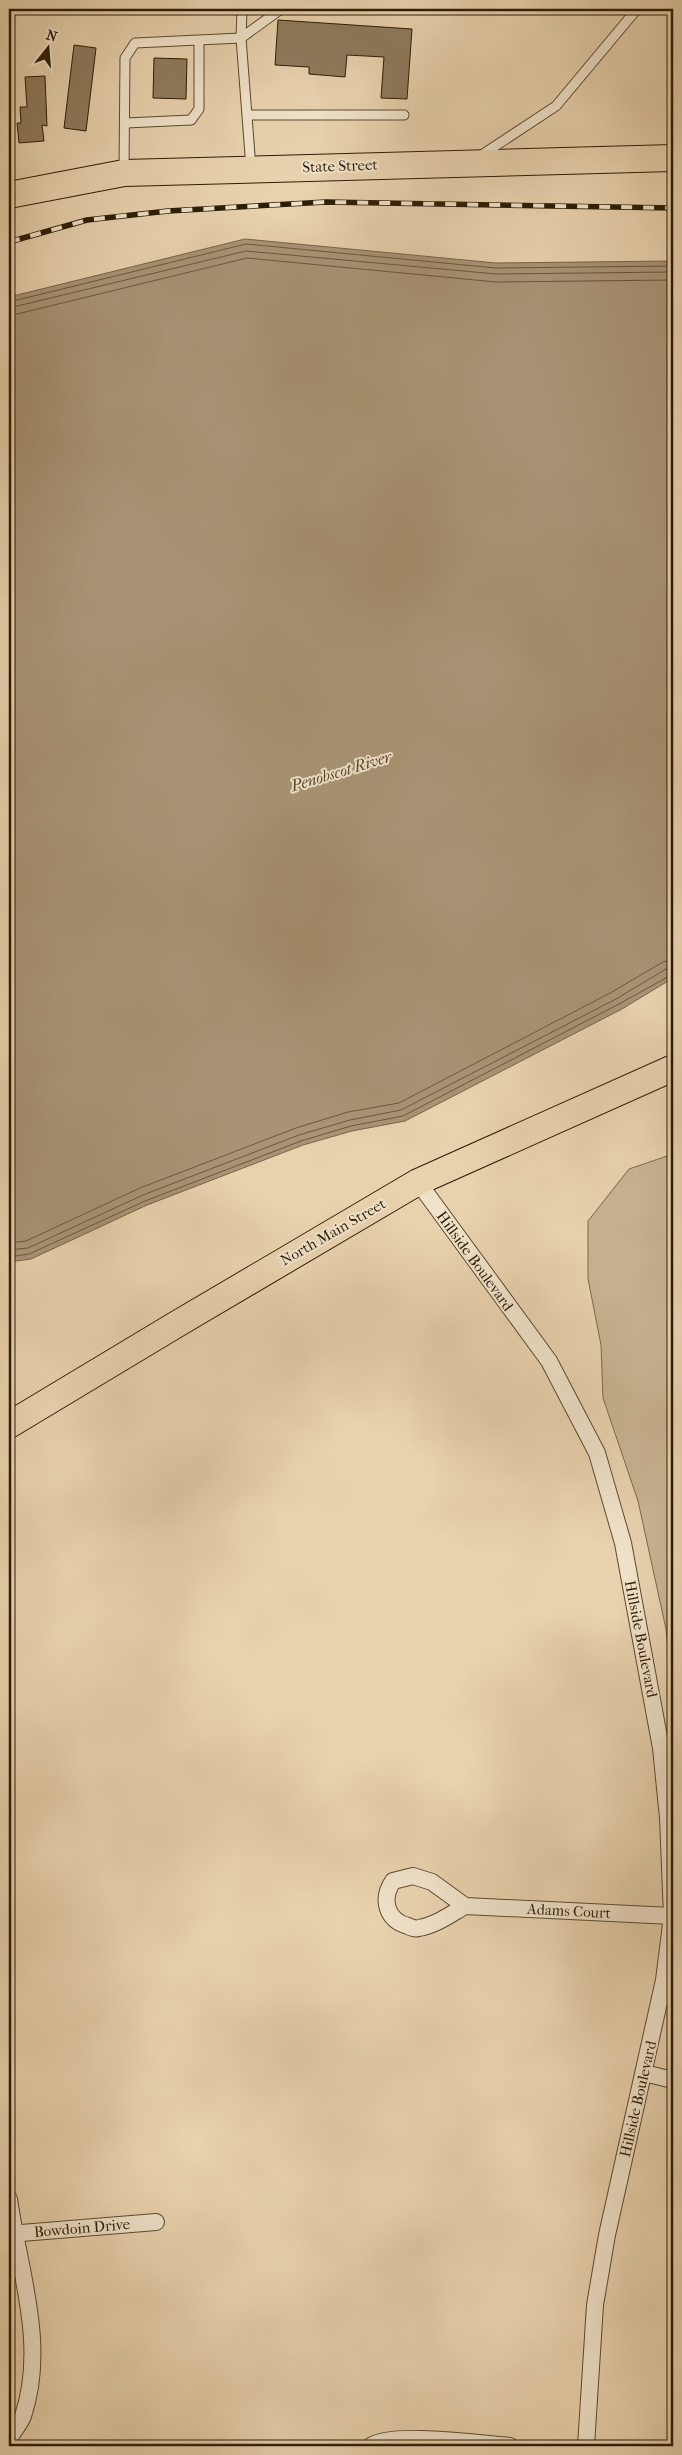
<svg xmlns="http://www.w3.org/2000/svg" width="682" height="2455" font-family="'IM FELL French Canon',serif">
<rect width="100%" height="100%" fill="#e8d2ae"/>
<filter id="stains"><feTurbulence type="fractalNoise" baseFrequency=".004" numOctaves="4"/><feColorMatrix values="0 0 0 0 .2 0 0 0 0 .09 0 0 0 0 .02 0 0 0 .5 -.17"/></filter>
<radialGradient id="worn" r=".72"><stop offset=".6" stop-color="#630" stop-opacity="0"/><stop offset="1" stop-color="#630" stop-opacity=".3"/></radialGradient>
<path fill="#c8b391" stroke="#7a684c" d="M673,1154V1700L666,1629L638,1501L603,1398L601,1345L588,1279V1221L629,1169Z"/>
<path fill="#a89475" stroke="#776449" d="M245,239L496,263L673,261V978L622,1009L405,1121L352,1131L303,1145L147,1205L31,1259L9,1262V297Z"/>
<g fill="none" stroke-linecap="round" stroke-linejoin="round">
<g stroke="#6a583e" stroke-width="1">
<path d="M9,302L246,244L496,268L673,266"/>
<path d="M9,308L246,251L496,274L673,272"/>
<path d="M9,316L247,258L496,282L673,280"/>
<path d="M9,1243L26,1241L140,1188L296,1128L348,1112L399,1103L612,992L663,962L673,960"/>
<path d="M9,1250L28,1248L143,1195L299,1135L350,1120L401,1110L616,999L666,969L673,967"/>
<path d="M9,1257L29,1254L145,1201L301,1141L351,1126L403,1116L619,1004L673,974"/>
</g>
</g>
<g fill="#8e7b5d" stroke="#2d1d06">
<path d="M278,20L412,29L407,99L381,98L384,57L347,55L345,77L309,74V67L275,65Z"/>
<path d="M74,45L96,48L86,131L64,128Z"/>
<path d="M154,58L187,59L186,99L153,98Z"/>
<path d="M45,76L47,126L42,125L44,141L19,143L17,123H21L20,107H27L25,77Z"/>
</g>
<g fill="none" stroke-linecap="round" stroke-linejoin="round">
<g stroke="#5c4a30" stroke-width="11">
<g id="lane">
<path d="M242,9L241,38L251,168"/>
<path d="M248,115H404"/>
<path d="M126,123L191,120L199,109V41"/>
<path d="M480,156L556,106L637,9"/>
<path d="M124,171L125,58L135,43L241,38L281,9"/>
</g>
</g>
<g stroke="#5c4a30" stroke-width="18">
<g id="street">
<path d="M418,1182L549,1361L597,1453L623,1543L661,1748L668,1818L672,1916L664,1980L607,2235L595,2305L586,2446"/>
<path d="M465,1906C451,1914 436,1925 419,1928C416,1929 412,1928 408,1926C386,1920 381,1899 393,1881L413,1876L432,1882L465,1906L672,1916"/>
<path d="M644,2073L673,2080"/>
<path d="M9,2199C19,2270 47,2345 23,2416C20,2424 13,2431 9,2439"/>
<path d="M9,2234L156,2222"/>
<path d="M371,2446C391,2431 482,2444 510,2446"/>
</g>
</g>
<g stroke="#2d1d06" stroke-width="28">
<g id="primary">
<path d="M9,195L124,173L673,158"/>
<path d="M9,1425L177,1324L418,1182L673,1068"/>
</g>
</g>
<use href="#lane" stroke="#f0e2ca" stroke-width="9"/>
<use href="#street" stroke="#f0e2ca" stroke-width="16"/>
<use href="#primary" stroke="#e8d2ae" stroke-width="26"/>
<g stroke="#2d1d06" stroke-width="5.5">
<path id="rail" d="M9,242L87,220L168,211L326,202L673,208"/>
</g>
<use href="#rail" stroke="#f0e2ca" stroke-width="4" stroke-dasharray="11" stroke-linecap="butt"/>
</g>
<g text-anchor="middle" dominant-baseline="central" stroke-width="4" stroke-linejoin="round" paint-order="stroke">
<g font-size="15" fill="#2d1d06" stroke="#f0e2ca">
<text transform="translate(340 166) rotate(-2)">State Street</text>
<text transform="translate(333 1232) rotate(-30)">North Main Street</text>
<text transform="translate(475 1261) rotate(54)">Hillside Boulevard</text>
<text transform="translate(641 1639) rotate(79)">Hillside Boulevard</text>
<text transform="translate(569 1911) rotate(3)">Adams Court</text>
<text transform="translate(638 2099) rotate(-77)">Hillside Boulevard</text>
<text transform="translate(82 2228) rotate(-5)">Bowdoin Drive</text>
</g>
<g font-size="16" font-style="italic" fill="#58472d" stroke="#f0e2ca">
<text transform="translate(341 771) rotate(-17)">Penobscot River</text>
</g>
</g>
<rect width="682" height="2455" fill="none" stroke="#e8d2ae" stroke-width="30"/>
<rect x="10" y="10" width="662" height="2435" fill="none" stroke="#2d1d06" stroke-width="2.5"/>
<rect x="15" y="15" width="652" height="2425" fill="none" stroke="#2d1d06"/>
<g transform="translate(48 48) rotate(17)" stroke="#f0e2ca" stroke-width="4" paint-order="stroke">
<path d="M0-4L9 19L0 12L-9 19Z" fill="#2d1d06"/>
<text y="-8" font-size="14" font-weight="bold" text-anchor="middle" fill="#2d1d06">N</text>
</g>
<rect width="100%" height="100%" filter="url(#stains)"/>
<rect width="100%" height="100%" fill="url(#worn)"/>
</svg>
